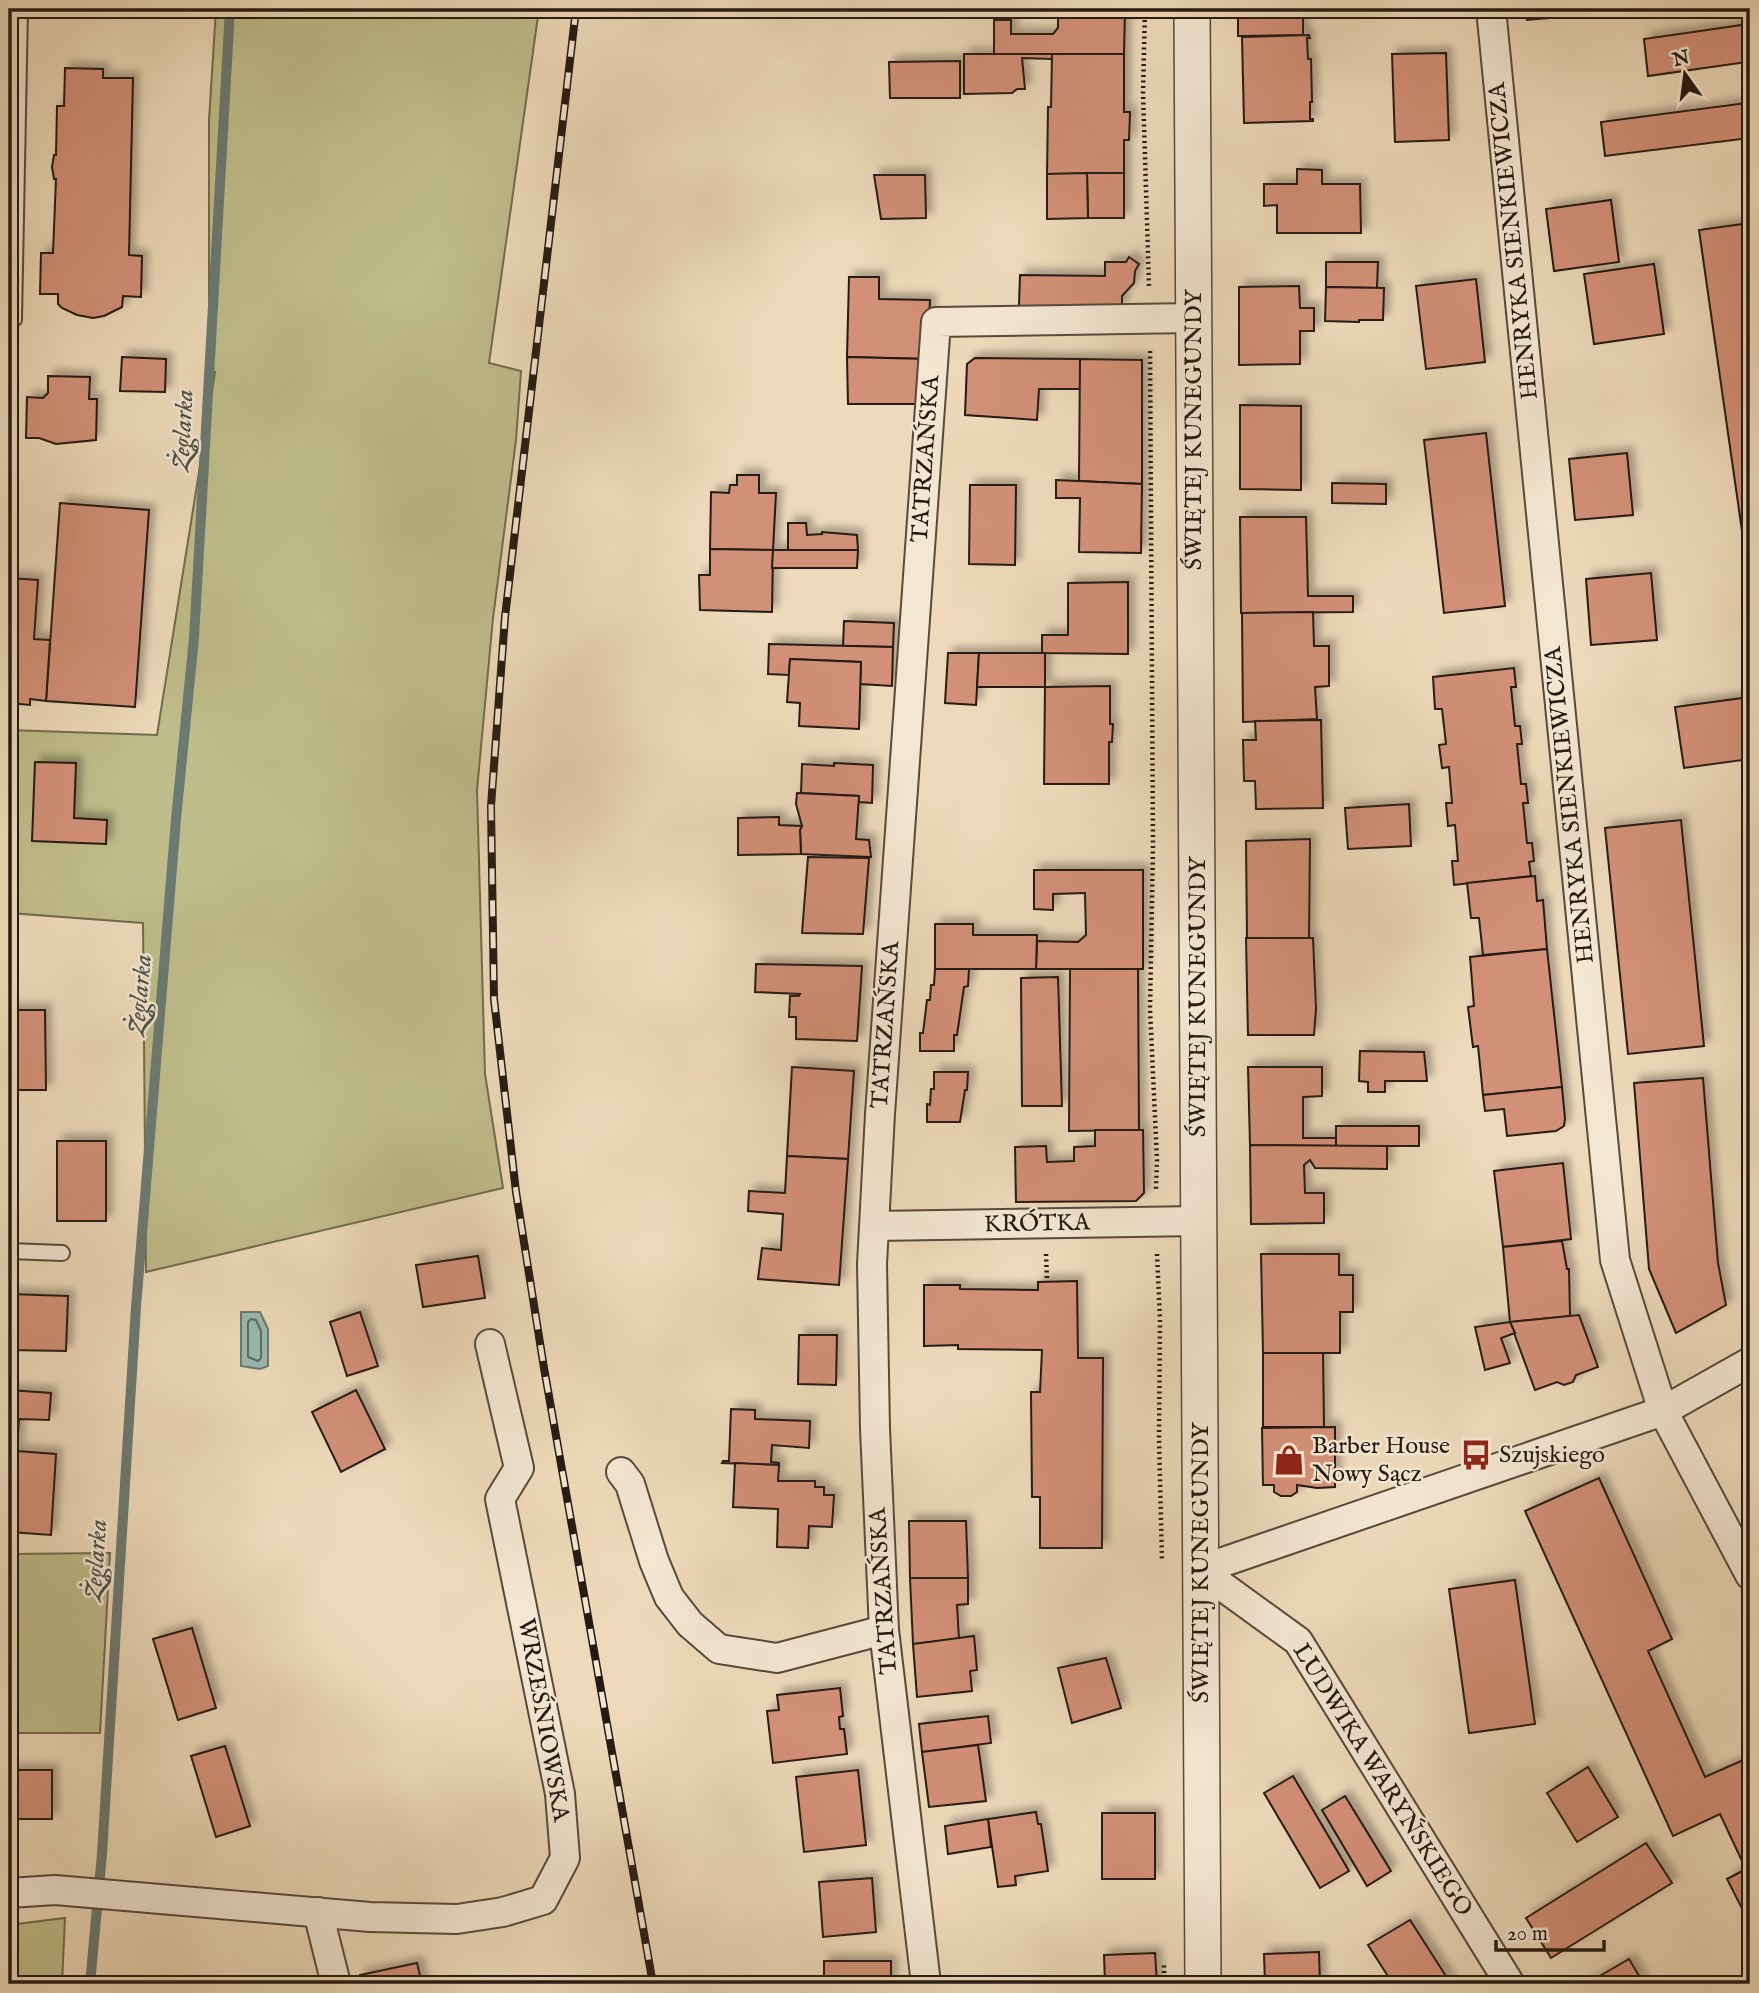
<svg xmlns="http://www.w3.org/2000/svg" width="1759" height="1993" font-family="'IM FELL English',serif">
<defs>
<filter id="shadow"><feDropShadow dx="6" dy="-6" stdDeviation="3.5" flood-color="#0004"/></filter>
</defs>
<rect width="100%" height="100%" fill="#eedaba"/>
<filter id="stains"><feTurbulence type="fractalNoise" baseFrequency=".00286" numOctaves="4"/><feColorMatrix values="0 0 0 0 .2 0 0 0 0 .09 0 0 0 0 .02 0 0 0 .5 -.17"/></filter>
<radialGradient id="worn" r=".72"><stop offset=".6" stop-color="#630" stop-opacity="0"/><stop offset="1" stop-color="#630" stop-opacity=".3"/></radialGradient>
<g fill="#bfbd8b" stroke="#726c4f" stroke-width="2">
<path d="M216,9H539L489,363L521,371L516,440L493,618L477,790L485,1074L503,1188L146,1272L143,923L9,913V730L157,735L215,372H209V120Z"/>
<path d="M110,1553L100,1733H9V1554Z"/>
<path d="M65,1918L62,1984H9V1925Z"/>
</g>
<path fill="#99bab1" stroke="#6b7a72" stroke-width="2" d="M241,1312H260L268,1329V1366L260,1369L241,1366Z"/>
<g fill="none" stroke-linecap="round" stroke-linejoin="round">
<path stroke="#5f6a62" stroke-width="2" d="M251,1319L256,1320L261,1331V1358L258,1361L248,1357V1322Z"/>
<path stroke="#6b7a72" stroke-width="10" d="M90,1984L102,1854L136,1307L176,819L194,638L230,9"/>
</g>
<g fill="#d39078" stroke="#251a13" stroke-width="2" filter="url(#shadow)">
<path d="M1053,9H1125L1124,54H994V20H1011V34H1053L1058,28V17L1053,13Z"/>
<path d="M1238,9H1303V35L1238,36Z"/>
<path d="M1525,9H1596V14L1527,20Z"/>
<path d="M1742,25L1747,62L1648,76L1644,39Z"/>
<path d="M1309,35L1310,38H1307L1308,59H1311L1312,102H1310V119H1313V121L1244,123L1242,37Z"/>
<path d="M1446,53L1449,140L1395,142L1392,54Z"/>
<path d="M964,54H1052V59L1022,58L1025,89H1017L1012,93L964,94Z"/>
<path d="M1052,54H1124V112H1130L1129,140H1124V173L1047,174L1048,107H1051Z"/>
<path d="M960,61V98H890L889,62Z"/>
<path d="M65,68L103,69V78H133L129,255L142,256L141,297L123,296L122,307L104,316L93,318L77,315L62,308L58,304V294H40L41,253H53L56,179H54L52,167L54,155H56L57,106H64Z"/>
<path d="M1746,103L1750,138L1605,156L1601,122Z"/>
<path d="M1297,169L1322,170V184H1360L1361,233H1277V205L1264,206V184H1297Z"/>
<path d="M1087,173H1124V218H1088Z"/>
<path d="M1087,173L1088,218L1047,219V174Z"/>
<path d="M874,175H925L926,218L881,219Z"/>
<path d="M1611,200L1619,262L1554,271L1546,209Z"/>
<path d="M1750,223V572L1748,573L1699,230Z"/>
<path d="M1129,257L1139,264L1135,271L1134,283L1122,296V307L1047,306L1041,311L1025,310L1019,305L1020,275L1105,276V262H1126Z"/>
<path d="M1326,262H1378L1377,288L1326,287Z"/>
<path d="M1654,264L1664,334L1594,344L1584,274Z"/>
<path d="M849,277H879V299L930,300L927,359L847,357Z"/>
<path d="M1476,279L1485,362L1426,369L1416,286Z"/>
<path d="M1299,286L1300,308H1314V331H1300V364L1239,365V287Z"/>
<path d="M1326,287L1384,288L1383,320H1359V322L1325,321Z"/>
<path d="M122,357L166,359L165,392L120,391Z"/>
<path d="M847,357L927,359L923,404H848Z"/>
<path d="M975,358L1080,359V389H1039L1037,420L965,415L967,364Z"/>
<path d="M1080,359L1142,360V484L1079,481Z"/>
<path d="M48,376L90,377L89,399H97L96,440L56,444L39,438H26L27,397L43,398L48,393Z"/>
<path d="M1240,405L1301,406V490L1240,489Z"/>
<path d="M1486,433L1505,606L1444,613L1424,440Z"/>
<path d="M1627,453L1633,515L1575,520L1569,459Z"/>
<path d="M737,475H759V493H776L773,550L710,549L711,492L729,493L730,485H737Z"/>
<path d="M1056,480L1142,484L1141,553L1079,552L1080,498H1056Z"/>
<path d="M1332,483L1386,484V504L1332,503Z"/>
<path d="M970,485H1016L1015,565L969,564Z"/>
<path d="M60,503L149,510L135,707L46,701Z"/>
<path d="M1240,517H1306L1308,596H1353V612L1241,613Z"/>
<path d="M788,523H806L807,535L822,534V532L857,535L858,550H788Z"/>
<path d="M710,549L773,550L772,612L700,610L699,575H710Z"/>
<path d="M773,550H858L857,568H772Z"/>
<path d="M1651,573L1657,640L1591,645L1586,579Z"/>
<path d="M9,578L38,580L34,639L50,640L46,701L30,699V705L9,703Z"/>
<path d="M1128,582V654L1042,653V635H1068V583Z"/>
<path d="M1313,612L1314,646H1329V686L1315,687L1317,719L1243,722L1242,613Z"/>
<path d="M844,621L894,623L893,647L843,646Z"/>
<path d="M769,644L893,647L892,686L860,684L861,662L790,659L789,675L768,674Z"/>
<path d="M948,653H979L976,705L945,703Z"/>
<path d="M979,653H1045V687H977Z"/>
<path d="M790,659L861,662L859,729L799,726L800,703L787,702Z"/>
<path d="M1514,668L1516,687H1511L1515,726H1520L1522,744H1517L1521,784H1526L1528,803H1523L1527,843H1532L1534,861L1529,862L1531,876L1454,885L1452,861H1458L1455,825L1448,826L1446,803H1452L1449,767L1442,768L1439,745L1446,744L1442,709H1435L1433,677Z"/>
<path d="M1110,686V724H1113L1112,742H1109V784H1044L1045,687Z"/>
<path d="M1750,697V759L1684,768L1675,707Z"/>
<path d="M1321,720L1323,808L1256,809L1255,781H1244L1243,740H1256L1255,721Z"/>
<path d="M35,762L76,763L74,818L107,820L106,844L32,841Z"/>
<path d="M834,763L873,765L872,803L858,802L859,796L801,793L802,764L834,766Z"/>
<path d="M797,793L859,796L856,839L869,840L871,857L801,854L800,830L802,826L796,804Z"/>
<path d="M1409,804L1411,846L1348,849L1345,808Z"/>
<path d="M779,817V825L802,826L800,830L801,854L738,855V818Z"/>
<path d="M1681,820L1704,1046L1628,1054L1605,828Z"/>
<path d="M1310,839L1309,939L1247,938L1246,841Z"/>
<path d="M808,857L869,858L863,934L802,933Z"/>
<path d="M1034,870H1143V969H1036L1037,941L1078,942L1086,935L1085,893L1053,894V910L1034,909Z"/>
<path d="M1535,876L1537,901L1543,900L1547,949L1483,955L1479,918H1471L1467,883Z"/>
<path d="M935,924H973V935H1037L1036,969H935Z"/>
<path d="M1246,938H1313L1316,1009L1314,1035H1248Z"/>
<path d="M1547,949L1562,1087L1483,1095L1478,1046L1473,1047L1468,1007L1474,1006L1470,957Z"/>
<path d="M756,964L862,966L857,1041L796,1039V1017H789L790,996H799L800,994L755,992Z"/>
<path d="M935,969H969L968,986L964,987L957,1035H954V1051H920V1033H923L927,1000H930L931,985H934Z"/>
<path d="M1070,969H1138L1139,1130L1069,1131Z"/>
<path d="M1058,977L1062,1106H1022L1021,978Z"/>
<path d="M9,1010H45L46,1090H9Z"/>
<path d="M1360,1051L1424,1052L1427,1081H1385V1092H1368V1082L1359,1081Z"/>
<path d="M792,1067L854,1071L848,1159L787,1156Z"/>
<path d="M1248,1067H1322V1096L1303,1097V1138H1336V1146L1250,1145Z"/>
<path d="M934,1072H968L967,1090H965L960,1122H927V1104L930,1105L931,1089H934Z"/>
<path d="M1703,1078L1718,1263L1726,1305L1676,1333L1649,1269L1634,1083Z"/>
<path d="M1562,1087L1565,1119L1564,1126L1556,1131L1507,1136L1504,1109L1485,1111L1483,1095Z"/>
<rect x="1336" y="1126" width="83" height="20"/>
<path d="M1095,1130H1143L1144,1193L1136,1201L1016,1202L1015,1147L1046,1146L1047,1162L1074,1161V1147L1095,1146Z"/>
<rect x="57" y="1141" width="49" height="80"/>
<path d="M1250,1145L1387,1146V1169L1315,1168L1310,1160L1304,1165L1305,1193H1324V1223L1251,1224Z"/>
<path d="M787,1156L848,1159L839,1285L758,1279L762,1248L781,1250L783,1214L748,1211L749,1191L785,1193Z"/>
<path d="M1563,1163L1571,1239L1503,1247L1494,1171Z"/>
<path d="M1562,1241L1567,1269H1569L1570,1316L1510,1322L1503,1247Z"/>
<path d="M1261,1254H1339V1275H1353V1312H1340V1353H1263Z"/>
<path d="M478,1256L485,1298L423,1307L416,1265Z"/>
<path d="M1077,1281L1078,1358H1103L1102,1548H1040V1497H1032L1031,1392H1040L1042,1350L958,1349V1345L924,1346V1285H960V1289L1038,1290V1282Z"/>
<path d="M9,1294L68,1296L66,1351L9,1350Z"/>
<path d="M360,1312L378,1366L347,1376L330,1322Z"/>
<path d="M1579,1315L1598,1367L1576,1375L1573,1382L1564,1385L1557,1382L1535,1390L1510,1322Z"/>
<path d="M1510,1322L1515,1333L1501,1338L1510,1363L1485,1370L1475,1327Z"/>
<path d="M799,1335H837L836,1385L798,1384Z"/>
<path d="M1263,1353H1323L1324,1427H1263Z"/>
<path d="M9,1390L51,1393L49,1420L19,1419L17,1451L56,1454L51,1535L10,1532L13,1483H9Z"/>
<path d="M356,1390L385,1449L341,1472L312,1412Z"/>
<path d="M731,1409L755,1410V1419L810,1421L809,1448L772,1445L771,1462L779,1463V1465L722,1463L723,1461H729Z"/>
<path d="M1335,1427V1487L1317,1488L1297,1485V1492L1291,1496H1281L1274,1492V1485H1263L1262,1428Z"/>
<path d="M735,1463L779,1465L778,1481H815V1487H824V1495H834L832,1527L809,1526L808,1548L777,1547L778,1509L733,1507Z"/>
<path d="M1599,1478L1672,1639L1648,1651L1705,1777L1750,1757V1858L1742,1861L1720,1814L1673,1836L1525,1511Z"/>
<path d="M909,1521H966L968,1578H910Z"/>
<path d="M910,1578H968V1604L957,1605L959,1639L913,1644Z"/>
<path d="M1515,1580L1535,1724L1469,1733L1449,1589Z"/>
<path d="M192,1628L216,1708L178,1720L153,1639Z"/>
<path d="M974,1636L977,1670L970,1671L972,1691L917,1697L913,1644Z"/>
<path d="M1106,1658L1121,1708L1072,1723L1058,1668Z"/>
<path d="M840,1688L843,1716L839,1717L840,1729H844L847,1754L773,1763L767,1711L779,1710L777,1695Z"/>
<path d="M988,1716L991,1743L922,1752L919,1724Z"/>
<path d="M978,1745L986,1801L929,1807L922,1752Z"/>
<path d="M225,1746L250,1826L216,1837L191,1756Z"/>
<path d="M1588,1767L1618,1817L1577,1842L1547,1793Z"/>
<rect x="9" y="1770" width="43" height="49"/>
<path d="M858,1770L866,1845L804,1852L796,1777Z"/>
<path d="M1293,1776L1349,1871L1320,1888L1264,1793Z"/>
<path d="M1345,1796L1391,1871L1367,1886L1322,1810Z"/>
<path d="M1036,1812L1038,1824H1041L1048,1871L1015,1876L1016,1885L998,1887L988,1819Z"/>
<rect x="1102" y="1813" width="53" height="66"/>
<path d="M988,1819L991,1847L948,1854L945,1826Z"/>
<path d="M1646,1843L1672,1883L1551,1958L1526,1918Z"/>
<path d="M1750,1867V1924L1727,1879Z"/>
<path d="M872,1878L876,1932L823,1937L819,1882Z"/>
<path d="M1410,1920L1451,1984H1393L1368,1945Z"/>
<path d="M1319,1952L1320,1984H1265L1264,1954Z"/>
<path d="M1155,1953L1157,1984H1105L1104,1955Z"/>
<path d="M1629,1959L1644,1984H1586Z"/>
<rect x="824" y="1961" width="67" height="23"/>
<path d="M417,1963L422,1984H362L360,1975Z"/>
</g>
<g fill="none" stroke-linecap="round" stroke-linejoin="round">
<g stroke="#574a3d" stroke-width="18">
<g id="service">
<path d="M9,322L14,319L20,9"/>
<path d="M9,1251L62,1253"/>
</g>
</g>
<g stroke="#574a3d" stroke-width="32">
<g id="minor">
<path d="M1491,9L1615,1260L1663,1411L1750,1575"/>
<path d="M875,1226L1200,1221"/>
<path d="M621,1472L630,1484L654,1561L669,1597L690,1624L719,1649L777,1658L884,1630"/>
<path d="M1200,1570L1663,1411L1750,1362"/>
<path d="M1200,1570L1298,1641L1510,1984"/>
<path d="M9,1893L55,1890L370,1917L457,1919L503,1912L543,1900L565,1858L560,1794L500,1499L519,1468L490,1344"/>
<path d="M318,1912L336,1984"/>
<path d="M926,1984L884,1630L875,1429L872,1264L880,1114L936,322L1194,318"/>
</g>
</g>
<g stroke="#574a3d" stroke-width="38">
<path id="tertiary" d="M1192,9L1203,1984"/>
</g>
<g stroke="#251a13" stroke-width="4.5" stroke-dasharray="2 3.5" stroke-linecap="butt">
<path d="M1145,9L1143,92L1149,286"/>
<path d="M1150,351L1153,846L1150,1009L1157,1160L1156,1189"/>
<path d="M1046,1254L1047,1281"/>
<path d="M1157,1254L1160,1319L1159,1439L1162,1560"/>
<path d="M1164,1984V1964"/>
</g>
<use href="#service" stroke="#f4e7d2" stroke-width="14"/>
<use href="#minor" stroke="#f4e7d2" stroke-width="28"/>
<use href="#tertiary" stroke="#f4e7d2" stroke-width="35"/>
<g stroke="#251a13" stroke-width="8">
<path id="rail" d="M576,9L505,617L491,806L494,999L516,1192L544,1368L653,1984"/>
</g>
<use href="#rail" stroke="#f4e7d2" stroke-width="5" stroke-dasharray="16" stroke-linecap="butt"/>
</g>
<defs>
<g id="bus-bare" transform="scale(2.415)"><path d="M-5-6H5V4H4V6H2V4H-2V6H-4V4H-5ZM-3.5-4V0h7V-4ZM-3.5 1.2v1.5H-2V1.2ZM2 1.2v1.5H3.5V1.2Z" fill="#8f2418" stroke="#f4e7d2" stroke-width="2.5" paint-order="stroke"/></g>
<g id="shop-bare" transform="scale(2.415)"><path d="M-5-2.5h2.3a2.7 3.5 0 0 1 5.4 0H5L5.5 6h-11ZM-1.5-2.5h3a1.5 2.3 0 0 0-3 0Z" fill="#8f2418" stroke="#f4e7d2" stroke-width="2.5" paint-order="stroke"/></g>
</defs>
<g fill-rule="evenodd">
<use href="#bus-bare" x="1476" y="1455"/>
<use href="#shop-bare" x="1289" y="1460"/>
</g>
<g text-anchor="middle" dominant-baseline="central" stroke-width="5" stroke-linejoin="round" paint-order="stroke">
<g font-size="24" fill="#251a13" stroke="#f4e7d2">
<text transform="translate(1514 241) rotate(-96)">HENRYKA SIENKIEWICZA</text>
<text transform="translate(1194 430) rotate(-90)">ŚWIĘTEJ KUNEGUNDY</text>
<text transform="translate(926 459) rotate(-86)">TATRZAŃSKA</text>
<text transform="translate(1570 805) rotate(-96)">HENRYKA SIENKIEWICZA</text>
<text transform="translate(1198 997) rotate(-90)">ŚWIĘTEJ KUNEGUNDY</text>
<text transform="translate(886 1025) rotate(-86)">TATRZAŃSKA</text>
<text transform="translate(1037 1224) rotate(-1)">KRÓTKA</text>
<text transform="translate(1201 1563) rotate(-90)">ŚWIĘTEJ KUNEGUNDY</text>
<text transform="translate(884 1591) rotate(-94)">TATRZAŃSKA</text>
<text transform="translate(543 1720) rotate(80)">WRZEŚNIOWSKA</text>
<text transform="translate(1382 1780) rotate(58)">LUDWIKA WARYŃSKIEGO</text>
</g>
<g font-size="24" fill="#251a13" stroke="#f4e7d2" text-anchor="start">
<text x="1312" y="1446">Barber House<tspan x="1312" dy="28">Nowy Sącz</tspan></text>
<text x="1499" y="1455">Szujskiego</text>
</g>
<g font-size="26" font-style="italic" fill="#4e524a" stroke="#f4e7d2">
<text transform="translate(183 430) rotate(-87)">Żeglarka</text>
<text transform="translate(140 995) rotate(-85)">Żeglarka</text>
<text transform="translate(96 1560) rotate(-86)">Żeglarka</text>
</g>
</g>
<rect width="1759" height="1993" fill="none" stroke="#eedaba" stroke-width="35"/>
<rect x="10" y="10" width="1738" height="1972" fill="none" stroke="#251a13" stroke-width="3.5"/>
<rect x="18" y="18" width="1724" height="1958" fill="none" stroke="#251a13" stroke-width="2"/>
<g transform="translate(1685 74) rotate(346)" stroke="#f4e7d2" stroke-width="5" paint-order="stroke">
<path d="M0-5L12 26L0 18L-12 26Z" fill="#251a13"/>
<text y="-10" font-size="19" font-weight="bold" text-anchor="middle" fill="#251a13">N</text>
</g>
<path d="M1496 1940v10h108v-10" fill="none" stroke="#251a13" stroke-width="3.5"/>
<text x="1507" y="1940" font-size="21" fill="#251a13" stroke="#f4e7d2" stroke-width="5" paint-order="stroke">20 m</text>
<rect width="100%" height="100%" filter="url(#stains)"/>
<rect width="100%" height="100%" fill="url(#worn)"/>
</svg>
